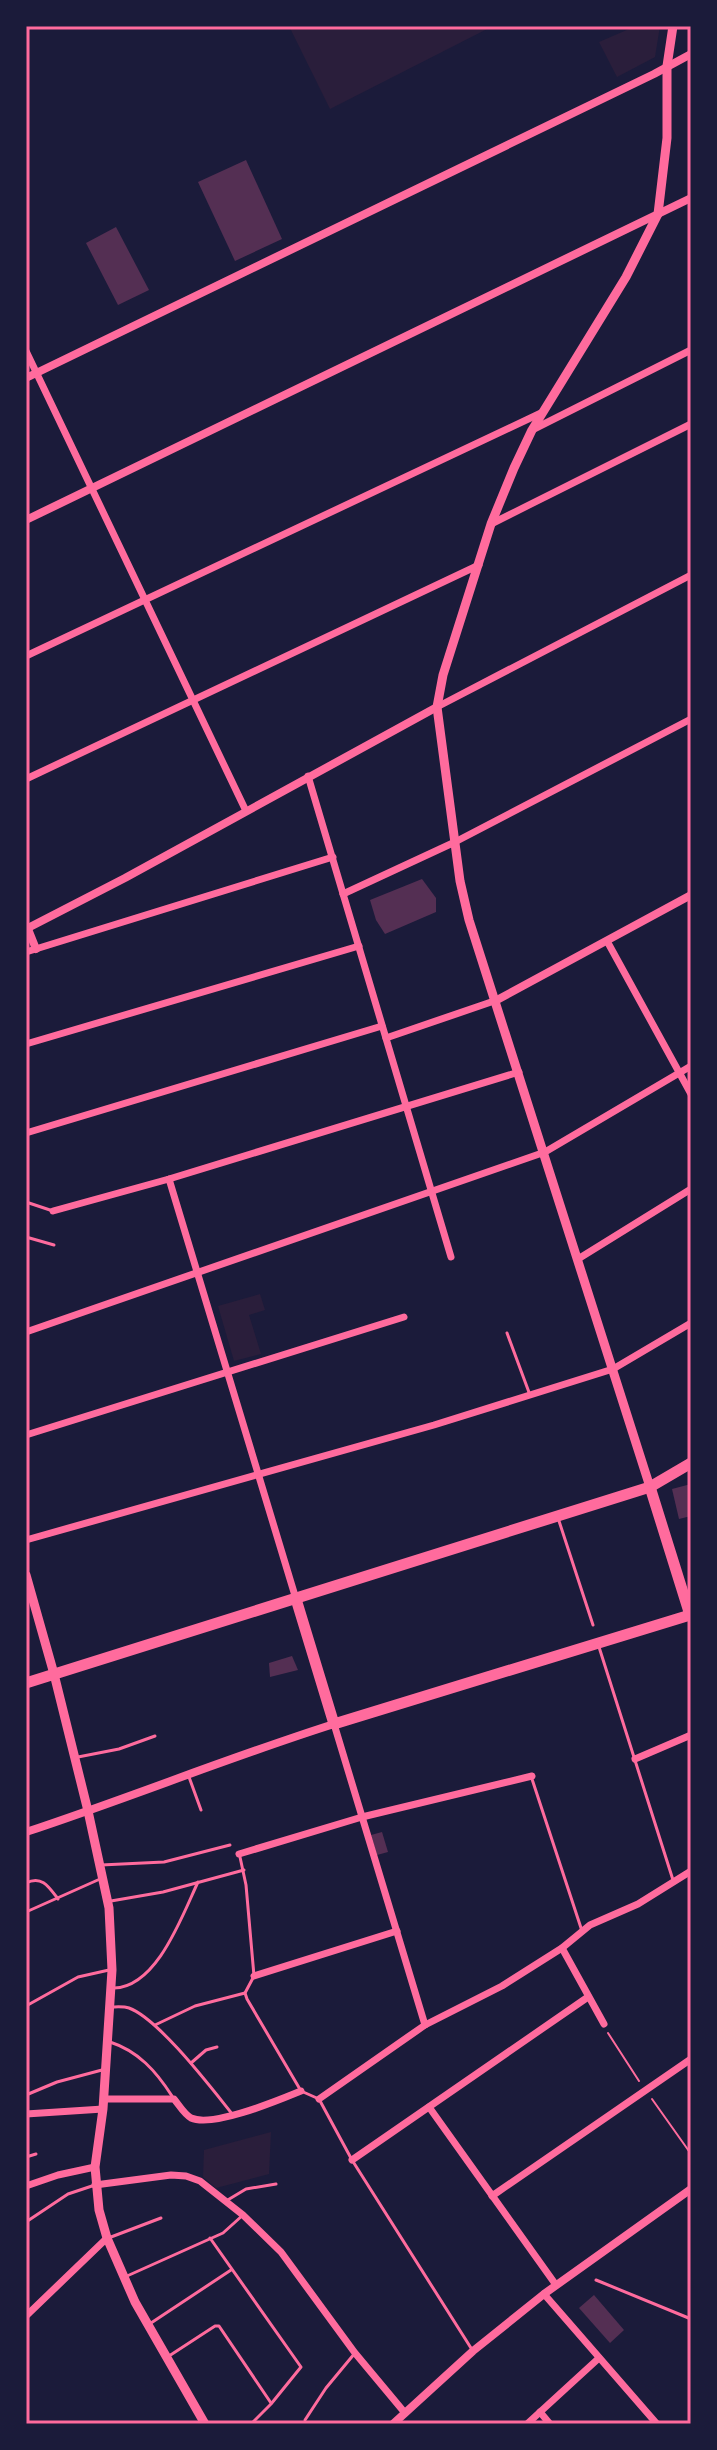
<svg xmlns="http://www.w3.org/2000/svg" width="717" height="2450" font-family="Figtree,sans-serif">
<rect width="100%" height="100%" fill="#1b1b3a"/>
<g fill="#2a1e3b">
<path d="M289,26H493L330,109Z"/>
<path d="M636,26H660L655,57L617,77L599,42Z"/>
<path d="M260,1294L265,1310L249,1315L261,1354L234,1361L218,1306Z"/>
<path d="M271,2132L269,2174L216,2188L203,2177L204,2150Z"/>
</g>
<g fill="#542f53">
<path d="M246,160L282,239L235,261L198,182Z"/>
<path d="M116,227L149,290L118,305L86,243Z"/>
<path d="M422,879L436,898V912L385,934L376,920L370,900Z"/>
<path d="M691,1484V1516L679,1519L672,1489Z"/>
<path d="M292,1656L298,1670L270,1677L269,1663Z"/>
<path d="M382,1832L388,1852L377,1855L371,1835Z"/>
<path d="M594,2295L624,2330L610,2343L579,2308Z"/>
</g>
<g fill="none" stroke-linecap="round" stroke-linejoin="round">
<g stroke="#ff6b9d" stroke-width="2">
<path d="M608,2033L639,2081"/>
<path d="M652,2099L691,2154"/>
</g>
<g stroke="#ff6b9d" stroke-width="3">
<path d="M26,1202L53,1211"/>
<path d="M26,1237L54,1245"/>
<path d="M507,1333L530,1395"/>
<path d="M559,1521L593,1625"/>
<path d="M599,1647L673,1880"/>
<path d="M78,1757L119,1749L155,1736"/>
<path d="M189,1777L201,1810"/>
<path d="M532,1779L582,1931"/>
<path d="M240,1857L246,1885L254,1976L245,1993L247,1999L301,2091L319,2099L352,2160L471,2348"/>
<path d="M101,1865L164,1862L230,1845"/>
<path d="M26,1883C42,1875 49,1887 58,1899"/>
<path d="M111,1901L163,1892L244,1870"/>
<path d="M26,1912L100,1879"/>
<path d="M114,1988C157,1987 182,1916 198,1882"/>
<path d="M26,2006L78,1977L109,1970"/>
<path d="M110,2007C116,2007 123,2006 129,2008C159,2019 212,2089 233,2115"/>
<path d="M155,2025L195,2006L245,1993"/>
<path d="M110,2042C138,2051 156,2071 172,2096"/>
<path d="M191,2063L206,2050L217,2047"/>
<path d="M26,2095L57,2082L102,2070"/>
<path d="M26,2157L36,2154"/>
<path d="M226,2201L246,2189L276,2184"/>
<path d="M26,2222L68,2194L95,2185"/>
<path d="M111,2237L161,2218"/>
<path d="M210,2238L301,2367L271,2404L251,2424"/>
<path d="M127,2276L223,2233L243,2215"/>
<path d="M596,2280L691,2319"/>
<path d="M151,2323L231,2270"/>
<path d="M169,2356L215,2326H219L271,2403"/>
<path d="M26,2420L29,2424"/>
<path d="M305,2420L326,2388L355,2353"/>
</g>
<g stroke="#ff6b9d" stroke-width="7">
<path d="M26,351L246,811"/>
<path d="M534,429L691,350"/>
<path d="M491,524L691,424"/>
<path d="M26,656L541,413"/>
<path d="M437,707L691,575"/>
<path d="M308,776L451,1257"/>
<path d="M26,779L479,565"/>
<path d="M343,894L455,842L691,719"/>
<path d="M607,941L691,1094"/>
<path d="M26,952L333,857"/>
<path d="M386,1038L497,1000"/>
<path d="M26,1044L359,946"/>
<path d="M26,1133L382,1026"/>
<path d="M169,1179L296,1599"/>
<path d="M53,1211L169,1179L519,1072"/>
<path d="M578,1259L691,1189"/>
<path d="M26,1332L545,1152L691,1066"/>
<path d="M26,1435L404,1317"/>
<path d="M26,1540L434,1425L613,1369L691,1323"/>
<path d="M334,1724L425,2025"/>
<path d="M635,1759L691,1735"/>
<path d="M239,1854L362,1817L532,1776"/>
<path d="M562,1948L604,2024"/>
<path d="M254,1976L397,1931"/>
<path d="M104,2099H174C179,2105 184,2114 191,2118C213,2128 279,2100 301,2091"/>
<path d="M319,2099L425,2025L502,1986L562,1948L590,1925L638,1904L691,1871"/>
<path d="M429,2107L556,2285"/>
<path d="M26,2114L103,2109"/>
<path d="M352,2160L588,1997"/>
<path d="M95,2185L171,2175L186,2176L200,2181L243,2215L281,2252L355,2353L405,2413"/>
<path d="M26,2186L58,2175L95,2167"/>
<path d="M492,2196L691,2059"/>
<path d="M544,2294L657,2424"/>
<path d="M26,2316L107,2238"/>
<path d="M540,2412L550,2424"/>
<path d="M527,2424L599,2358"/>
</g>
<g stroke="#ff6b9d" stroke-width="8">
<path d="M26,378L654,74L691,54"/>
<path d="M26,520L691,198"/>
<path d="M26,929L125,878L437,707"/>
<path d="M28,929L36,949"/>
<path d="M497,1000L691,895"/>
<path d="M26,1832C129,1798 230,1757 334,1724"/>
<path d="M393,2424L473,2351L544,2294L691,2189"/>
</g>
<g stroke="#ff6b9d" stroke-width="9">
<path d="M650,1487L469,920L460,881L437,707L443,675L491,524L514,468L532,430L626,277L658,214L667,138V66L673,26"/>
<path d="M26,1575L54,1674L88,1811L109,1908L112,1970L103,2109L95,2167L99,2210L107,2238L135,2302L205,2424"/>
</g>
<g stroke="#ff6b9d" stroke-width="11">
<path d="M296,1599L334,1724L690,1615L650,1487"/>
<path d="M26,1683L650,1487L691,1463"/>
</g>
</g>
<rect width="717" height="2450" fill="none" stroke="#1b1b3a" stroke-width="56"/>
<rect x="28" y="28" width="661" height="2394" fill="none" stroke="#ff6b9d" stroke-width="3"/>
</svg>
